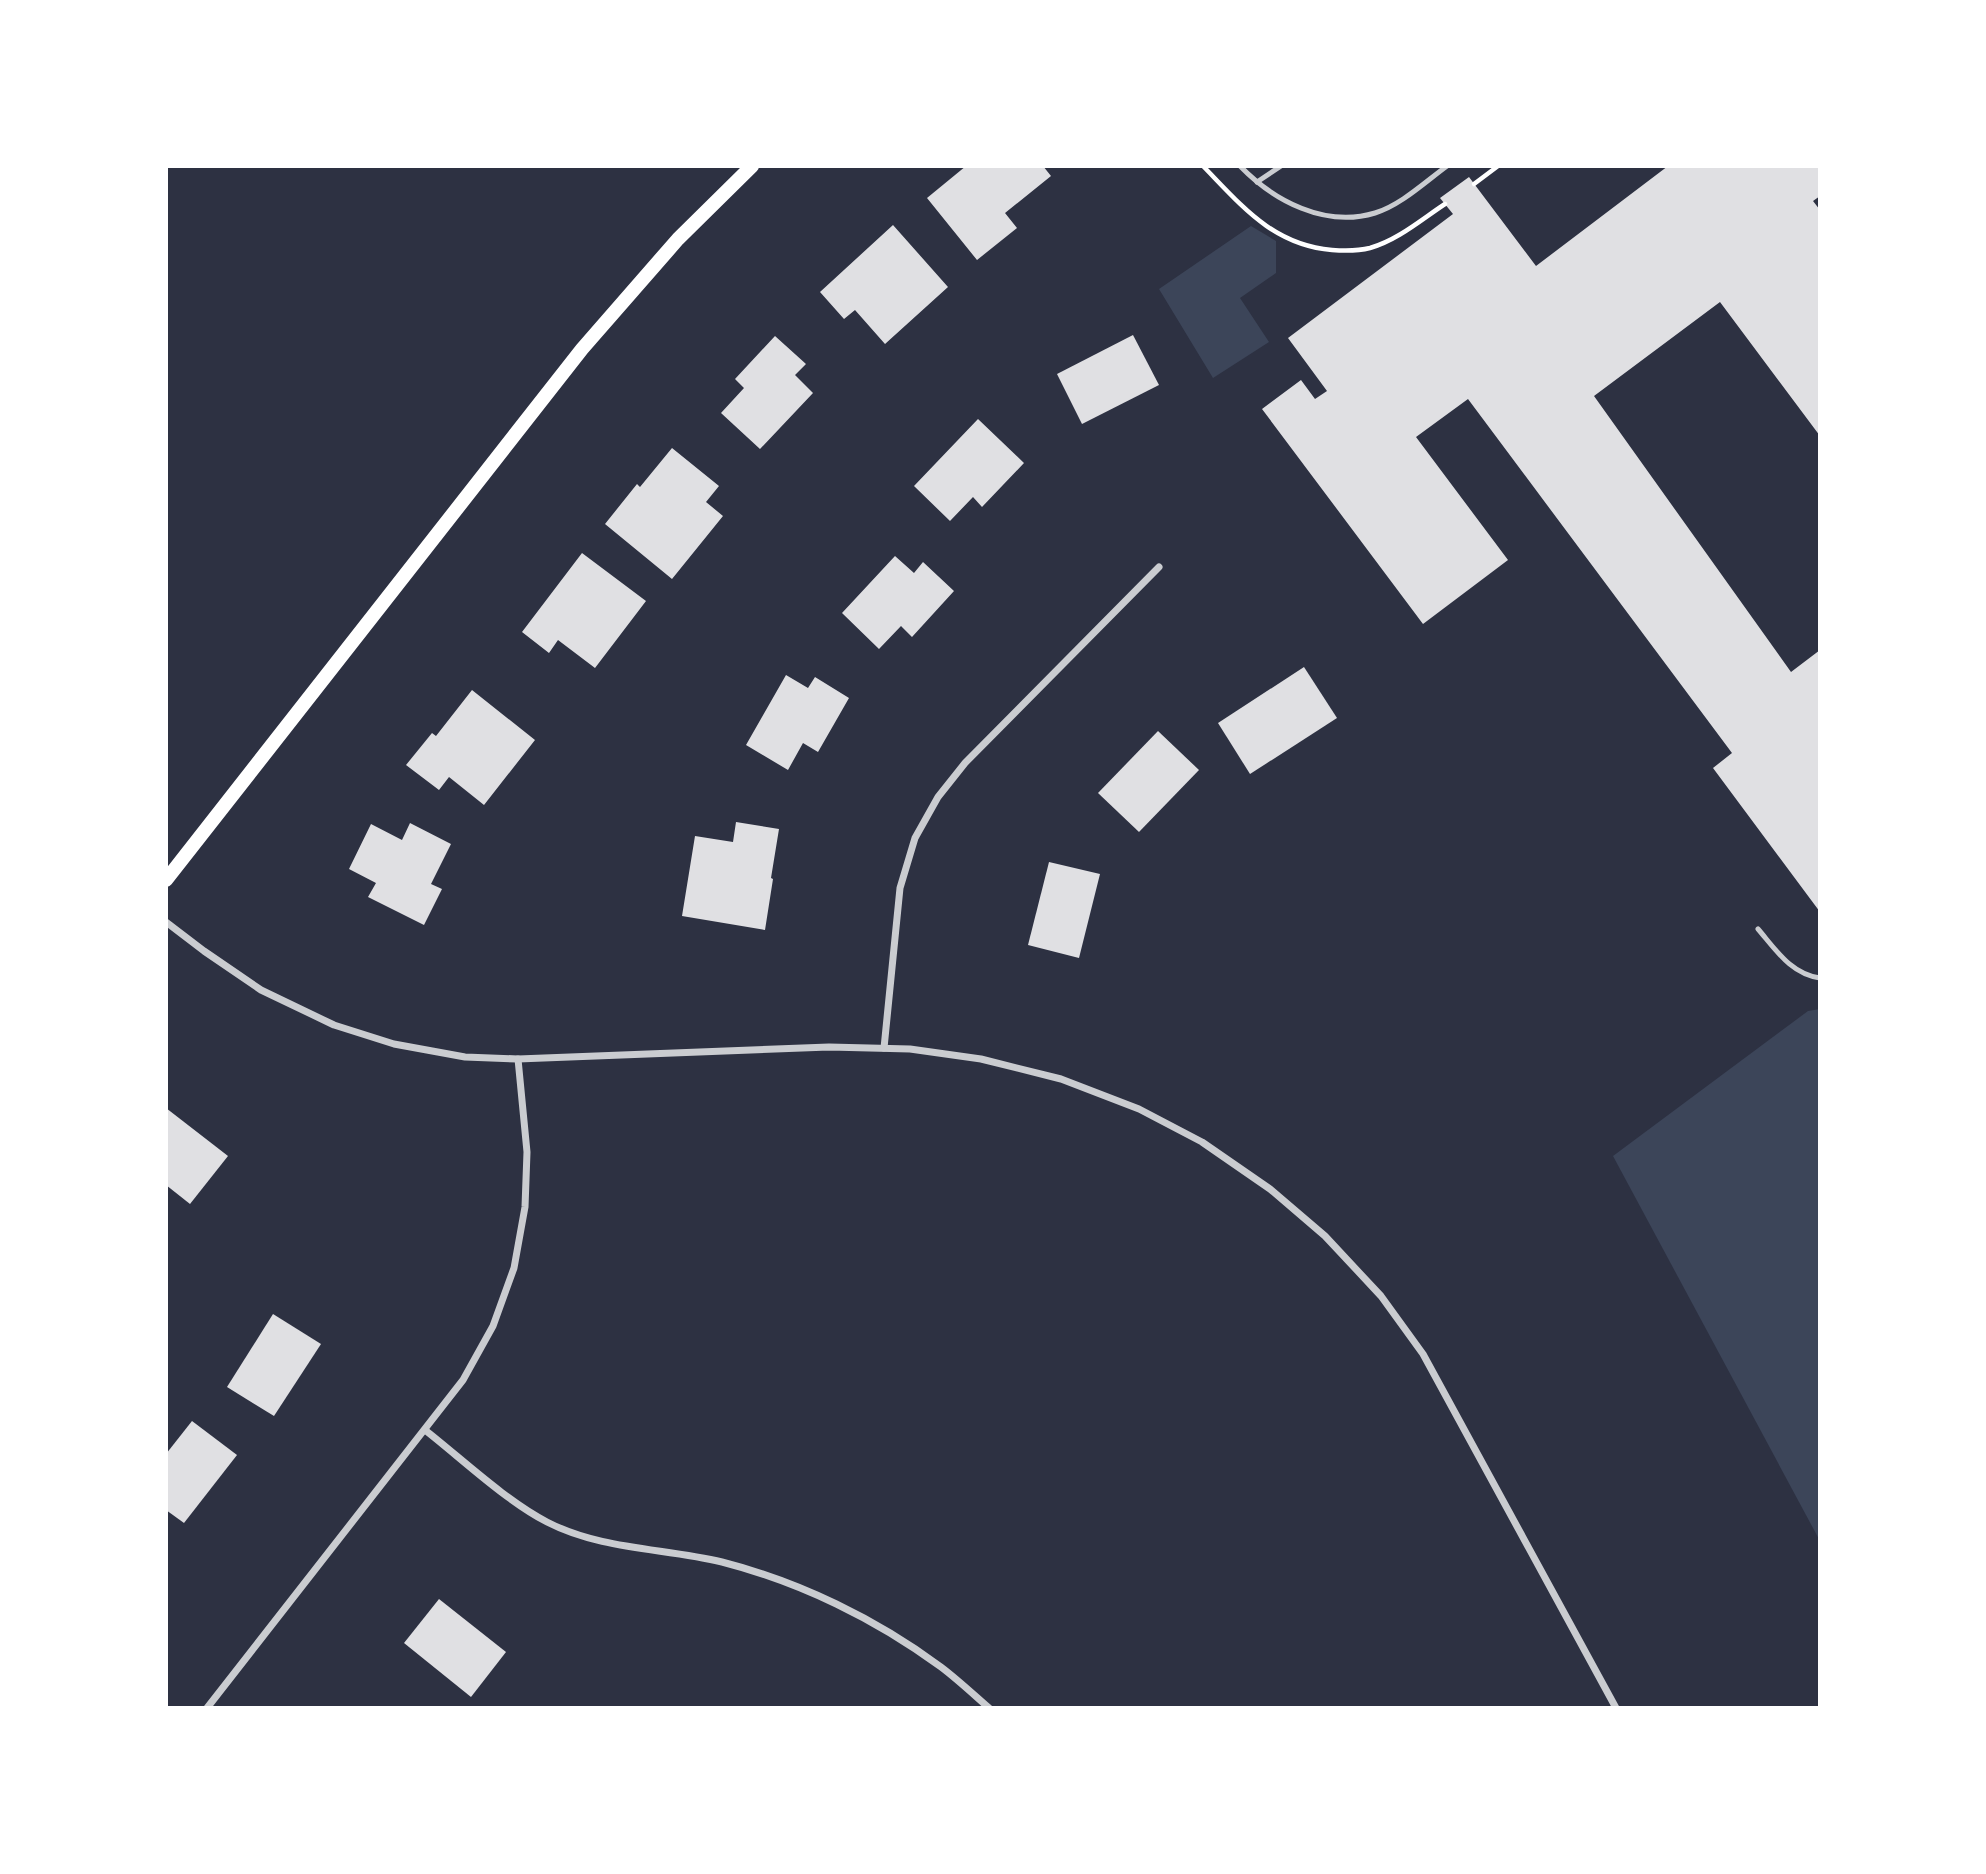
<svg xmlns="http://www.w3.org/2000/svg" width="1986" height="1874" font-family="Overpass,sans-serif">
<rect width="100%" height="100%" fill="#2d3142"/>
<g fill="#3c4559">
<path d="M1251,226L1276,241V273L1240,298L1269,342L1213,378L1159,289Z"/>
<path d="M1820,1009V1541L1613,1156L1808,1011Z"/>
</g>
<g fill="#e0e0e3">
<path d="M966,166H1043L1051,176L1005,213L1017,228L977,260L927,198Z"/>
<path d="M1668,166H1820V196L1813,201L1820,210V436L1720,302L1594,396L1791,672L1820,650V912L1713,768L1732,753L1468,399L1416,437L1508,560L1423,624L1262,409L1301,380L1315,399L1327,391L1288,338L1453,214L1440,198L1469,177L1536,266Z"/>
<path d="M893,225L948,287L885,344L855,310L844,319L820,292Z"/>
<path d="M1133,335L1159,385L1082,424L1057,374Z"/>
<path d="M775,336L806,364L795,375L813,393L760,449L721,413L744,388L735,379Z"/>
<path d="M978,419L1024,463L982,507L973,497L950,521L914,486Z"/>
<path d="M672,448L719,486L706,502L723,516L672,579L605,524L637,484L640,487Z"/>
<path d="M582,553L646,601L595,668L558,640L549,653L522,632Z"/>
<path d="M895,556L914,573L923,562L954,591L912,637L901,626L879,649L842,613Z"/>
<path d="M1304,667L1337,718L1250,774L1218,723Z"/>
<path d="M786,675L808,688L815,677L849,698L818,752L803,743L788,770L746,745Z"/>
<path d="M472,690L535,740L484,805L449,777L439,790L406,765L432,733L436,736Z"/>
<path d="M1158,731L1199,770L1139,832L1098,793Z"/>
<path d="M736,822L779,829L771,878L773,879L765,930L682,916L695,836L733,842Z"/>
<path d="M410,823L451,844L431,884L442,889L424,925L368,897L376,883L349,869L371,824L402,840Z"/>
<path d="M1049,862L1100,874L1079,958L1028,945Z"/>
<path d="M166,1108L228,1156L190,1204L166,1185Z"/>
<path d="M273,1314L321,1344L274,1416L227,1387Z"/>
<path d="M192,1421L237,1455L184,1523L166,1510V1454Z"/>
<path d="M439,1599L506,1652L471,1697L404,1643Z"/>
</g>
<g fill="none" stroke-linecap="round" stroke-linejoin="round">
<g stroke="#fff" stroke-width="4.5">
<path d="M1203,166C1242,206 1273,245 1332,250C1345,251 1358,251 1370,248C1398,240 1422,219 1445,204"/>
<path d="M1474,184L1498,166"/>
</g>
<g stroke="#caccd0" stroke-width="5">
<path d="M1240,166C1274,201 1325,228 1375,213C1401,205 1425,182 1447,166"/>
<path d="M1257,182L1281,166"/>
<path d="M1758,929C1776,950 1791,974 1820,978"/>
</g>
<g stroke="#caccd0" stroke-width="7">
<path d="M166,922L204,951L261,990L334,1025L394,1044L465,1057L518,1059L829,1047L910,1049L981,1059L1061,1079L1139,1109L1202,1142L1270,1189L1325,1236L1381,1296L1423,1354L1616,1708"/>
<path d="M884,1048L900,888L915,838L938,797L965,763L1159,567"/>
<path d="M425,1430C462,1459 505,1500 547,1522C601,1550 664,1548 722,1562C800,1582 876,1619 941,1667C957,1679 973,1694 989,1708"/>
<path d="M207,1708L463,1380L493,1326L514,1268L525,1207L527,1152L518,1059"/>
</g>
<path stroke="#fff" stroke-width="14" d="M166,880L582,349L678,239L752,166"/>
</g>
<rect width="1986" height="1874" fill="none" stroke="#ffffff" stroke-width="336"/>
</svg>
